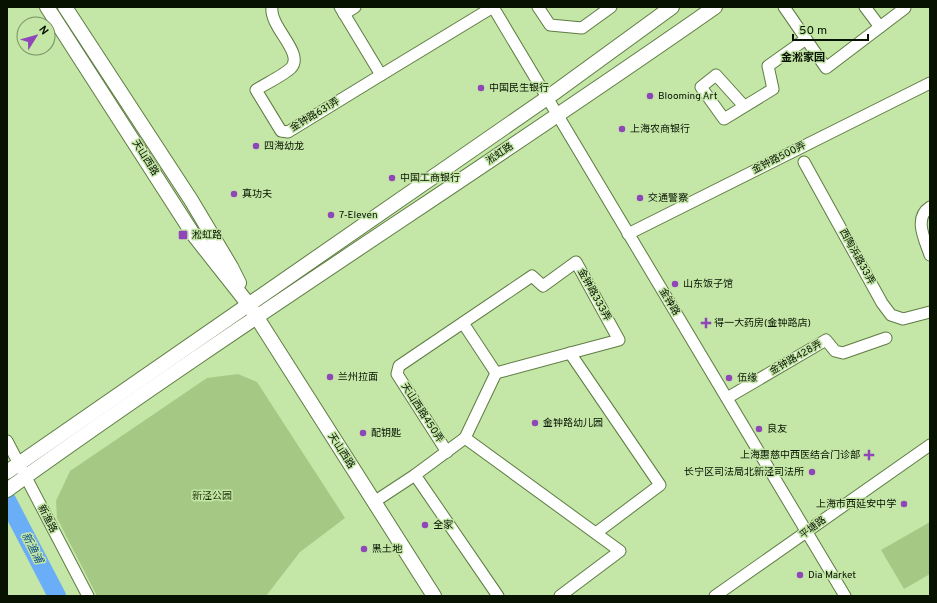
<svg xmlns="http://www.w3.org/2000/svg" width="937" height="603" font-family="Overpass,'Noto Sans SC',sans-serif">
<rect width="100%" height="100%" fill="#c4e6a7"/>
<g fill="#a5c985">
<path d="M238,374L257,382L345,518L300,552L266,596H97L57,518L56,501L70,471L207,378Z"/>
<path d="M930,522V574L904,589L881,550Z"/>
</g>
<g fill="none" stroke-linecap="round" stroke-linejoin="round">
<path stroke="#6aaef7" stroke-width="18" d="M7,500L57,596"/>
<g stroke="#5e7c42" stroke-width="13">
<g id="minor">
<path d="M272,7C269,27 305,53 291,68C284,75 265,84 256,90L281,131L288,132L381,75"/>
<path d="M340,7L381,75L493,7"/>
<path d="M493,7L845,596"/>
<path d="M538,7L550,25L582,28L611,7"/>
<path d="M784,7L826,68L905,8V7"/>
<path d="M865,7L880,27"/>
<path d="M344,14L355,7"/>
<path d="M744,106L716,75L701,87L724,119L773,89L768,66L806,39"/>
<path d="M804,162L882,303L891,315L903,319L930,312"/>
<path d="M930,207C913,218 925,240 930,255"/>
<path d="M628,234L930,83"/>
<path d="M570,353L660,485L596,533"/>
<path d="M727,398L826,340L835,351L843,353L886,338"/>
<path d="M465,438L620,551L560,596"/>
<path d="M7,441L88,596"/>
<path d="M447,452L397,374L399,366L532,276L543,286L576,262L619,340L496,373"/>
<path d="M415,475L498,596"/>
<path d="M374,502L415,475L465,438L496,373L463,323"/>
<path d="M715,596L930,445"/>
</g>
</g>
<g stroke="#5e7c42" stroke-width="16">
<g id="major">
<path d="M47,7L193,234L249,305L434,596"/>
<path d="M65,7L191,200L231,267L239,283"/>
<path d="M7,472L547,98L672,7"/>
<path d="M7,490C239,323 481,171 715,7"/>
</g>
</g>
<use href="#minor" stroke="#fff" stroke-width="11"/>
<use href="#major" stroke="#fff" stroke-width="14"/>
</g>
<g fill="#8f46b8" stroke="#c4e6a7" stroke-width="1.5">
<circle cx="481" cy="88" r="4"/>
<circle cx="650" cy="96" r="4"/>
<circle cx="622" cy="129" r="4"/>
<circle cx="256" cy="146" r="4"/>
<circle cx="392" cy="178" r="4"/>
<circle cx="234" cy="194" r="4"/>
<circle cx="640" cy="198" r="4"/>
<circle cx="331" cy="215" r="4"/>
<rect x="178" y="230" width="10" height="10" rx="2"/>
<circle cx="675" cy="284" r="4"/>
<path d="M704 317h4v4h4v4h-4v4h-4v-4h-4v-4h4z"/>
<circle cx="330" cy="377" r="4"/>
<circle cx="729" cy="378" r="4"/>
<circle cx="535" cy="423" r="4"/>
<circle cx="759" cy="429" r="4"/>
<circle cx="363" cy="433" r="4"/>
<path d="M867 449h4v4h4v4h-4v4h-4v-4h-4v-4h4z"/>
<circle cx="812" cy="472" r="4"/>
<circle cx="904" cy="504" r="4"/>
<circle cx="425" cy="525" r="4"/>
<circle cx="364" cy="549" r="4"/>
<circle cx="800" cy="575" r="4"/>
</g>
<g text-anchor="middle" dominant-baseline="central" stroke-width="3" stroke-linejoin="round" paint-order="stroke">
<g font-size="10" fill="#071200" stroke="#c4e6a7" text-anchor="start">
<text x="489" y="88">中国民生银行</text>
<text x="658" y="96">Blooming Art</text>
<text x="630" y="129">上海农商银行</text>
<text x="264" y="146">四海幼龙</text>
<text x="400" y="178">中国工商银行</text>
<text x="242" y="194">真功夫</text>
<text x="648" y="198">交通警察</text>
<text x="339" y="215">7-Eleven</text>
<text x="192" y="235">淞虹路</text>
<text x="683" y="284">山东饭子馆</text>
<text x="714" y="323">得一大药房(金钟路店)</text>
<text x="338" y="377">兰州拉面</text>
<text x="737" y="378">伍缘</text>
<text x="543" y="423">金钟路幼儿园</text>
<text x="767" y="429">良友</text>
<text x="371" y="433">配钥匙</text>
<text x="860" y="455" text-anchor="end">上海惠慈中西医结合门诊部</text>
<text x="804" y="472" text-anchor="end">长宁区司法局北新泾司法所</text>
<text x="896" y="504" text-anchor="end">上海市西延安中学</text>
<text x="433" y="525">全家</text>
<text x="372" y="549">黑土地</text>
<text x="808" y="575">Dia Market</text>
</g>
<g font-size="10" fill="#071200" stroke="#c4e6a7">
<text transform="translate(315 115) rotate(-31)">金钟路631弄</text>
<text transform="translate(500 154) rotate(-34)">淞虹路</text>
<text transform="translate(145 158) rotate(58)">天山西路</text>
<text transform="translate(779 158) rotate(-27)">金钟路500弄</text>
<text transform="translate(857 257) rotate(61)">西陶浜路33弄</text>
<text transform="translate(594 295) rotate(61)">金钟路333弄</text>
<text transform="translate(669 302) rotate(59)">金钟路</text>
<text transform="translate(796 358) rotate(-30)">金钟路428弄</text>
<text transform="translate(422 413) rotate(57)">天山西路450弄</text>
<text transform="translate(341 451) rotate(57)">天山西路</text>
<text transform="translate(47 519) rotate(63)">新渔路</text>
<text transform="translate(813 528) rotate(-37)">平塘路</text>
</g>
<g font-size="10" fill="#1d3203" stroke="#c4e6a7">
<text x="212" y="496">新泾公园</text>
</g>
<g font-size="11" font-weight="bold" fill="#071200" stroke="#c4e6a7">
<text x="803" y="58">金淞家园</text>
</g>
<g font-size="11" font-style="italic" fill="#0d4d86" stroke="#c4e6a7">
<text transform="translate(32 548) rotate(63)">新渔浦</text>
</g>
</g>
<rect width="937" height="603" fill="none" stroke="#071200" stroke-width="16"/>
<g transform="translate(36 36) rotate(53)"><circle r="19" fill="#c4e6a7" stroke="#789164"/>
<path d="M0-3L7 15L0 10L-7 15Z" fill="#8f46b8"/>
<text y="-6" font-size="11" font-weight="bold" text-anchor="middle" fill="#071200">N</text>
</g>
<path d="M793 34v6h75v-6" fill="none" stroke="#071200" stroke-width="2"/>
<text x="799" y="34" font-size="12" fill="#071200" stroke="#c4e6a7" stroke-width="3" paint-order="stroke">50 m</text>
</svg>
